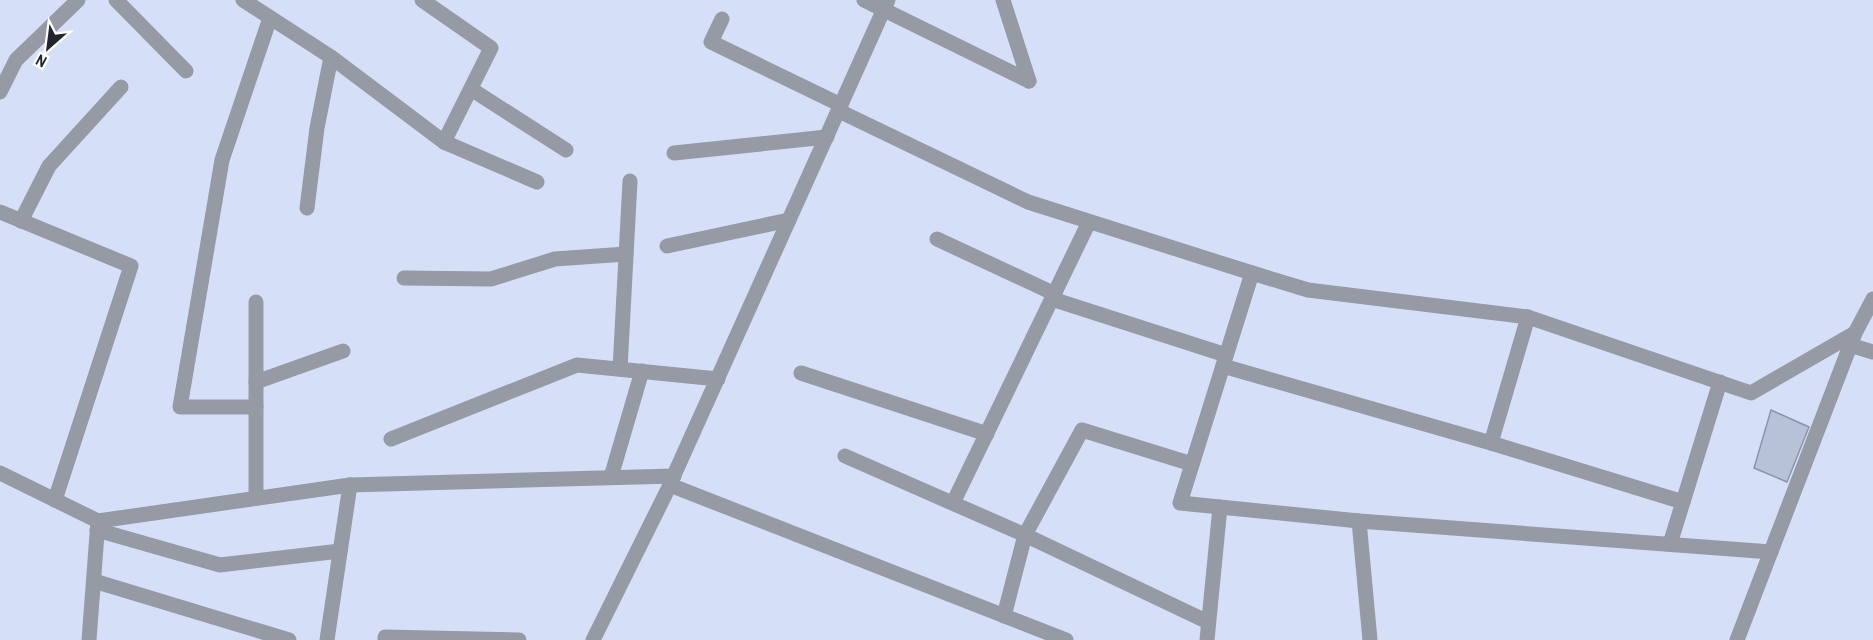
<svg xmlns="http://www.w3.org/2000/svg" width="1873" height="640" font-family="'Archivo Narrow',sans-serif">
<rect width="100%" height="100%" fill="#d5e0f8"/>
<path fill="#b7c2d9" stroke="#8a94aa" stroke-width="1.5" d="M1771,410L1809,427L1787,482L1754,468Z"/>
<g fill="none" stroke-linecap="round" stroke-linejoin="round">
<g stroke="#959aa4" stroke-width="15">
<path d="M116,0L186,71"/>
<path d="M243,0L331,57L444,142L537,182"/>
<path d="M422,0L491,48L444,142"/>
<path d="M864,0L1029,81"/>
<path d="M1003,0L1029,81"/>
<path d="M722,19L711,42L841,105"/>
<path d="M471,89L566,150"/>
<path d="M0,92L16,60L78,0"/>
<path d="M839,111L1028,202L1252,273L1308,290L1528,317L1751,393L1855,333"/>
<path d="M674,153L827,137"/>
<path d="M307,208L317,128L331,57"/>
<path d="M0,212L131,266L55,500"/>
<path d="M21,221L49,166L121,87"/>
<path d="M937,239L1055,294"/>
<path d="M667,246L789,220"/>
<path d="M1252,273L1180,503L1359,521L1771,552"/>
<path d="M404,278L491,279L555,259L626,254"/>
<path d="M1052,299L1226,355"/>
<path d="M256,302V498"/>
<path d="M1850,345L1873,352"/>
<path d="M1223,366L1491,443L1683,502"/>
<path d="M620,369L630,181"/>
<path d="M801,373L987,434"/>
<path d="M256,382L343,351"/>
<path d="M256,407H180L222,160L270,18"/>
<path d="M391,439L577,365L718,379"/>
<path d="M1491,443L1528,317"/>
<path d="M845,456L1025,535L1208,622"/>
<path d="M0,473L98,521L350,485L674,476"/>
<path d="M611,477L642,371"/>
<path d="M670,484L888,0"/>
<path d="M953,503L1089,222"/>
<path d="M1359,521L1370,640"/>
<path d="M97,530L220,565L340,551"/>
<path d="M1670,544L1720,382"/>
<path d="M94,581L289,640"/>
<path d="M1004,616L1025,535L1082,430L1192,464"/>
<path d="M89,640L98,521"/>
<path d="M327,640L350,485"/>
<path d="M385,640V637L519,640"/>
<path d="M593,640L670,485L1066,640"/>
<path d="M1207,640L1220,507"/>
<path d="M1737,640L1855,333L1873,299"/>
</g>
</g>
<g transform="translate(48 48) rotate(208)" stroke="#ffffff" stroke-width="4.5" paint-order="stroke">
<path d="M0-4.5L10 22L0 15L-10 22Z" fill="#20242c"/>
<text y="-9" font-size="16" font-weight="bold" text-anchor="middle" fill="#20242c">N</text>
</g>
</svg>
